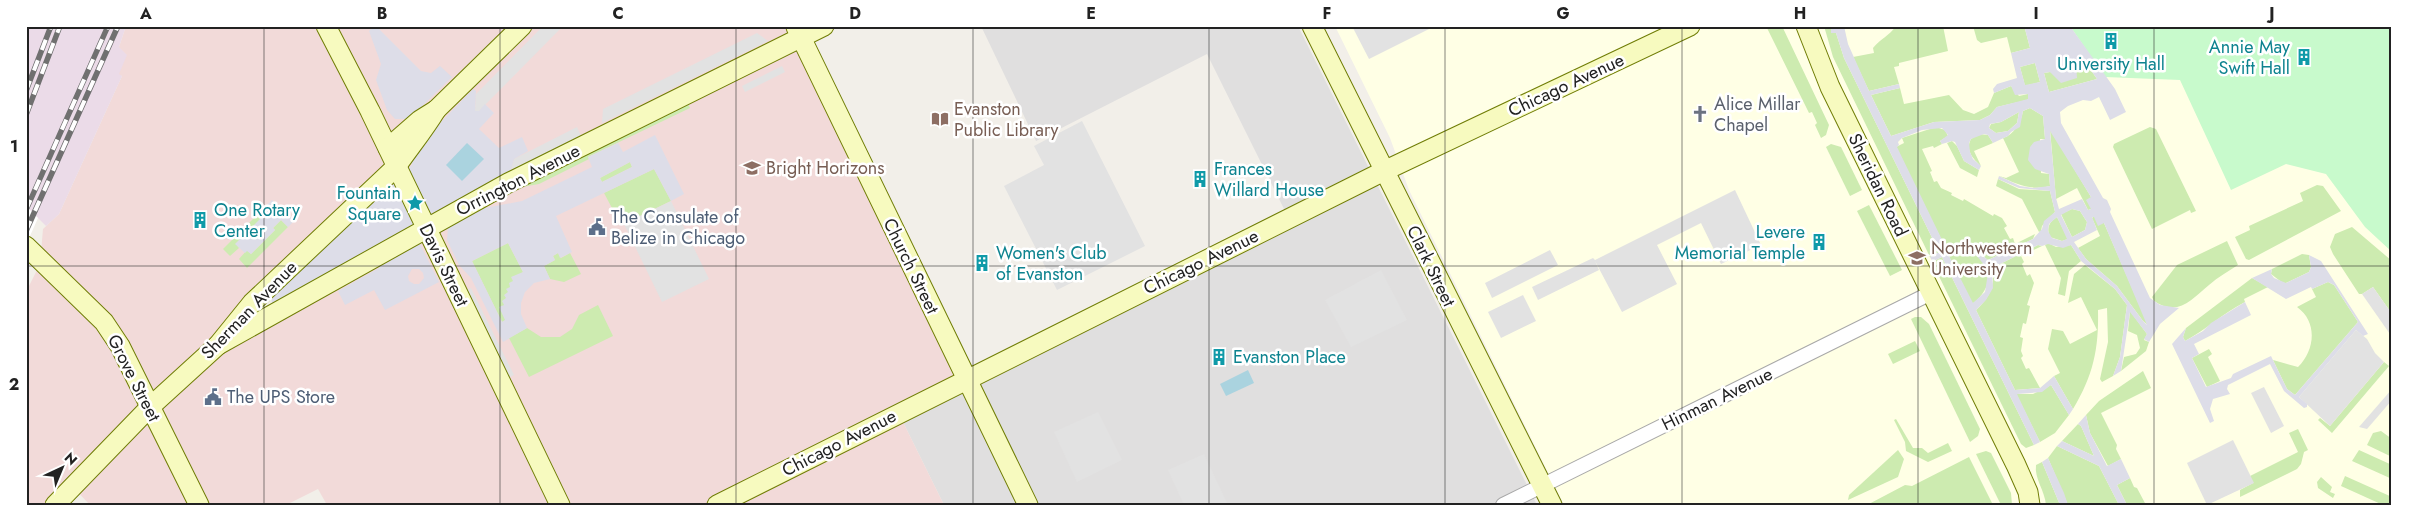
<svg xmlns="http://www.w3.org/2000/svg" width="2418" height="531" font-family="Jost,sans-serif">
<rect width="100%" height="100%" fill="#f2efe9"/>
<path fill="#e0dfdf" d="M981,26H1298L1537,505H944L900,416L1290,221L1207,54L1036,141Z"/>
<path fill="#f2dad9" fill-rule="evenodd" d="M126,26H791L964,383L900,416L944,505H327L318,489L286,505H90L71,485L52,505H26V292L40,264L43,229L59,214L122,76L119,75V47ZM393,166L425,228L219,343Z"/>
<path fill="#ebdbe8" d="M26,26H126L119,47L127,55L119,74L122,76L59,214L46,226L26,206Z"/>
<path fill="#ffffe5" d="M1335,26H2392V505H1564L1409,190L1390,138Z"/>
<g fill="#cdebb0">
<path d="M1771,26H1782L1829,125L1826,135L1821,138L1815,125L1817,123L1812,112L1809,113L1767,28Z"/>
<path d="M1824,26H1831V33H1836L1844,58L1939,252L1930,257L1833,57Z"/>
<path d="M1896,26H1943L1948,51L1899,63V66L1894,67L1899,84L1869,91L1853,57L1874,53L1873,48C1880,39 1889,36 1896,26Z"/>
<path d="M1973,26H2035L2025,29L2030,48L2011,53L2007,37L1981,43L1977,40Z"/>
<path d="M2084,60L2097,79L2049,92L2044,73L2050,72L2076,78V62Z"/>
<path d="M2035,63L2040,82L2025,86L2020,67Z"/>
<path d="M2011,86L2019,96L2028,94L2030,97L2027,100L1997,107L1990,115L1980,120L1934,122L1891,136L1871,95L1900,88L1904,104L1949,95L1963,110L1974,114L1988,107L1994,93Z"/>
<path d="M685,104H688L690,108L588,157L589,159L539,184L522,187Z"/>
<path d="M2030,108L2043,116L2045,139H2040L2041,173L2049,174L2050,186C2031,191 2016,184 1999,176L2006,178L2019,172L2003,138C2014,135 2021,122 2023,111Z"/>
<path d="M2019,112L2017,123L2008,131L1996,133L1989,128L1991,124L2001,122Z"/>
<path d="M1936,127L1945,130L1948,136L1940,141L1942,144L1934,148L1933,146L1922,149L1932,171L1930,172L1934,182L1937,181L1941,188L1952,193L1951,195L1963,201L1964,199L1993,216L1994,214L2002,218L2007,226L2004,228L2010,239L2013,238L2015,244L2035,234L2033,239L1988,260L1970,246L1946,249L1896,147L1904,143L1902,138Z"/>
<path d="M2150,127L2156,129L2196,211L2191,213L2190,210L2152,229L2113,147L2114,144Z"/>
<path d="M2050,129L2091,197V209L2088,210L2077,188L2056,199Z"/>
<path d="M1979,134L1988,135L1993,143L1974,151L1981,166C1973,159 1965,150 1971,139Z"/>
<path d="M1952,141L1957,146L1964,161L1979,170L1977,177L1960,168L1947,143Z"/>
<path d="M1831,144L1841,147L1862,190L1850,196L1826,147Z"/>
<path d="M630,162L632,167L602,182L600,178Z"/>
<path d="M654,169L671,201L621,225L604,193Z"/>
<path d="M1998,179L2019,189L2050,191L2055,212L2042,226L2041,231L2039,232L2022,199L1996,186Z"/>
<path d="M2317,185L2323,186L2341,211L2249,260L2246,259L2235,237L2250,230L2249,226L2303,201L2300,193Z"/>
<path d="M1869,205L1902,270L1890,276L1857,211Z"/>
<path d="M263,209L268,214L236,244L239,248L230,256L223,249Z"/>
<path d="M2072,209L2080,211L2087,222L2085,230L2072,237L2061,214Z"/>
<path d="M2094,216L2104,223L2148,325L2143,321L2117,286L2086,259L2078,248L2100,236L2092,218Z"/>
<path d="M2057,217L2068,239L2062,241L2050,237C2046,228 2049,222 2057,217Z"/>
<path d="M281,220L288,227L247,268L239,259L247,250L251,254L275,230L273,228Z"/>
<path d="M2352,227L2392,261V314L2373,287L2362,294H2359L2333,254L2330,247L2335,234Z"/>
<path d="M2227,241L2238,265C2229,271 2218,277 2209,285C2191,300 2178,317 2154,301L2152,297L2177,265Z"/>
<path d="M508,243L523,272C508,285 503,300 506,320L502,322L472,261Z"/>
<path d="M2048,243L2056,247L2071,245L2081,261L2069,271L2065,296L2058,294L2061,278L2045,245Z"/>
<path d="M2038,245L2042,246L2021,256L2024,262L2022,264L2027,276L2030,274L2034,283L2027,305L2030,306L2026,324L2023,323L2020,337L2023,338L2021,351L2023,356L2021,358L2026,369L2029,368L2040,388L2015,390L1976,310C1989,299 1996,285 1992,268Z"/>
<path d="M1962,250C1993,256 1997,286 1972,304L1948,254Z"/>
<path d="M558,253L561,258L570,253L581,274L564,282L550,279L544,266L539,268L537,263L542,261L544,266L555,260L553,256Z"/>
<path d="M2302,254L2309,255L2311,267L2309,272L2284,284L2271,274L2272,269Z"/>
<path d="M1942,257L2034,445L2026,448L2021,444L1932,262Z"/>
<path d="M2085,265L2115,289L2127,305L2120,357L2113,376L2102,382L2100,379L2108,342L2107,308L2098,310C2099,349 2093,376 2073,409L2054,376L2060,373L2048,349L2052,329L2063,331L2070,344L2097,330L2081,297L2068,303L2074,274Z"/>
<path d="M2252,278L2268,287L2244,299L2245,302C2223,313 2206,330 2185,341L2183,337L2186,328Z"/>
<path d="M2328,282L2334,285L2358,322L2295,395L2287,389L2273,360L2298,367C2315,350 2318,322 2297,307L2316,297L2312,289Z"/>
<path d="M598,305L613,336L529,377L509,338L527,328L541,337H560L572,329L579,315Z"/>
<path d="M2130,311L2147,334L2144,340L2149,342L2146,351L2121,371L2124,357L2136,354L2140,348L2137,335L2128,331Z"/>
<path d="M1915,317H1921L1929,324L1980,429L1978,436L1970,442L1911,319Z"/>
<path d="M1915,341L1920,351L1893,364L1888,354Z"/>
<path d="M2209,349L2212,354L2208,357L2220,381L2207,387L2192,358Z"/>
<path d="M2384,362L2389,366L2332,433L2318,420L2320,418L2330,426Z"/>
<path d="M2143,371L2151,388L2101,413L2117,445L2116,449L2121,459L2108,466L2090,433L2086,415L2099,401Z"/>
<path d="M2051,385L2069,415L2055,433L2040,442L2016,394H2033Z"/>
<path d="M1896,419L1913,448H1922L1928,453L1948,443L1952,451L1928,462L1906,451L1905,442L1894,420Z"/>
<path d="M2078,424L2081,426L2094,456L2062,441Z"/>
<path d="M2298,429L2308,450L2304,452L2301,464L2297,469L2240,497V490L2253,483L2250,476L2298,452L2289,433Z"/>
<path d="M2381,431L2392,439V457L2367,445L2373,433Z"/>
<path d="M2057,446L2099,466L2119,505H2068L2048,458Z"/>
<path d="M1898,450L1904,459L1898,477L1848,500L1849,495Z"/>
<path d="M2359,450L2392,465V479L2352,461Z"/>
<path d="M1986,451L1991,453L2011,493L2012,505H2001L1976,454Z"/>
<path d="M1969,457L1993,505H1867L1905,485L1912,486Z"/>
<path d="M2042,462L2060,505H2046C2045,491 2034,478 2036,465Z"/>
<path d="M2345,476L2392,497V505H2383L2341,486Z"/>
<path d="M2321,477L2332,487L2330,492L2335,494L2333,498L2318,488L2317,482Z"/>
<path d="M2130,478L2134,487L2137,488L2146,505H2127L2117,485Z"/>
</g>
<path fill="#c8facc" d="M2070,26H2392V252L2365,227L2326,174L2286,164L2231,190L2180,80L2105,77Z"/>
<g fill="#e2e2e2">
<path d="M543,26H563L479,111H475L476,94Z"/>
<path d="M1352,26H1435L1369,59Z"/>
<path d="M757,33L768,41L602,123L603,109Z"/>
<path d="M782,66L785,72L745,92L742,86Z"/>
<path d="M1082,121L1145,246L1057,290L1004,186L1044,165L1034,146Z"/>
<path d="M577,127L582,138L510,173L514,159Z"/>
<path d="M1735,190L1761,245L1721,264L1701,223L1657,245L1677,284L1622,312L1595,261L1599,270L1538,300L1532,287L1593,258L1595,260Z"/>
<path d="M671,201L709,279L662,302L624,224Z"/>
<path d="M1550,250L1558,265L1492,298L1485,283Z"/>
<path d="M1381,270L1407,320L1351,347L1325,300Z"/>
<path d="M2373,287L2392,314V337L2362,294Z"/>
<path d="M471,288L514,375L508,378L465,291Z"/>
<path d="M1523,295L1536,321L1501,338L1488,312Z"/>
<path d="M2356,330L2367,339L2375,353L2384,362L2330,426L2299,397Z"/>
<path d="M2264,387L2284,426L2271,433L2251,393Z"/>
<path d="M2392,389V400L2367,429L2359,427Z"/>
<path d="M1098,412L1122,460L1077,482L1054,432Z"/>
<path d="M2233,440L2254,483L2207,505L2187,463Z"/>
<path d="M1204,454L1228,505H1184L1168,470Z"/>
</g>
<g fill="#dddde8" fill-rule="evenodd">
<path d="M374,26H376L421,71L431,73L440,66L452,77L409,119H395L387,110L376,80L381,64L369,31Z"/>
<path d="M1831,26H1844L1848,44L1869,91L1899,84L1900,88L1871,95L1891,136L1934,122L1980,120L1990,115L1997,107L2028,99V94L2015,95L2011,86L1994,93L1993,89L1997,84L2017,78L2011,53L2030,48L2025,29L2035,26H2070L2115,89L2126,112L2110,120L2099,97L2091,101L2083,100L2068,106L2060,112L2061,123L2103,198L2107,200L2111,209L2110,212L2150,298L2160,305L2179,308L2160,324L2149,342L2144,339L2147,334L2130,312L2121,371L2113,376L2120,357L2127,305L2115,289L2081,261L2071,245L2063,248L2048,244L2042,246L2038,245L1992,268L1993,288L1986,300L1976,310L2015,390L2040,388L2054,376L2073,409L2069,415L2051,385L2042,392L2017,394L2040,442L2034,445L1942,257L1932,262L1931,259L1930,257L1939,252L1844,58L1836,33H1831ZM2084,60L2097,79L2049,92L2044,73L2050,72L2061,83L2077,78L2076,63ZM2035,63L2040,82L2025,85L2020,67ZM2030,108L2043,116L2045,139L2034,142L2030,147L2028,160L2035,169L2049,174L2050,186L2033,188L2020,186L1999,176L1998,179L2019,188L2050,191L2055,212L2044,221L2042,229L2033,239L1988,260L1970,246H1953L1946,248L1897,147L1899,145L1898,142L1902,138L1922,130L1942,128L1948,135L1940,141L1942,144L1952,141L1955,142L1964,161L1979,170L1981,166L1973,159L1970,152L1969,143L1971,139L1984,134L1988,135L1993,143L2008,136L2011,132L2020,127L2023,111ZM2019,112L2017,123L2008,131L1996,133L1989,128L1990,124L2001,122ZM2050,131L2091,197L2086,200L2091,209L2088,210L2082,199L2059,209L2056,198ZM2072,209L2080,211L2087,222L2085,230L2072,237L2061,215ZM2057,217L2067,239L2062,241L2052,238L2048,231L2049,224ZM2092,217H2094L2098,226L2104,223L2147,325L2143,321L2117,286L2086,259L2074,242L2097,230ZM1962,250L1976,255L1986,267L1988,273L1985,292L1973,303L1948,254Z"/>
<path d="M473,89L476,91L475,111H479L485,104L494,113L479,129L499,148L522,137L528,151L514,159L510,173L276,303H272L271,298L412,165L409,157L411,153Z"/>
<path d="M655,135L684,194L671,201L654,169L556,216L572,252L560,258L558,253L553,256L555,260L544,266L550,279L534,283L525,292L521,303V314L527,328L503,342L471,278L459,265L447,240L448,227L474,210L522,201L592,167L588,157L618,143L623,152ZM630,162L632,167L602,182L600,178ZM508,243L523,272L511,277L513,281L509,283L510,287L506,289L508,292L504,295L506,298L502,301L504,305L499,307L505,320L502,322L472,261Z"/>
<path d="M272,200L294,221L288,227L281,220L273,228L275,230L251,254L247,251L245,253L235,244L262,217L264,219L268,215L263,209Z"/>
<path d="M419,242L439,282L385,310L374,290L345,305L338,291L379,268L382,259ZM412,269H419L423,273L424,278L419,284H414L409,281L408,276Z"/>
<path d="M2309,255L2321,261L2368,334L2363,336L2356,330L2299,397L2307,404V407L2304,408L2284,391L2270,364L2228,385L2227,389L2230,394L2213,399L2210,409L2214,421L2210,423L2172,344L2186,328L2183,337L2185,341L2203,331L2211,323L2245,302L2251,315L2194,344L2199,354L2192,358L2206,387L2231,378L2233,374L2271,356L2287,389L2295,395L2358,322L2334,285L2328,282L2312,289L2311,287L2286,299L2252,278L2272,269L2271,274L2274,278L2286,283L2309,272L2311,267Z"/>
<path d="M2086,415L2090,433L2107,466L2121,459L2130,478L2117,485L2127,505H2119L2099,466L2057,446L2062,441L2094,456L2081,426L2078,424Z"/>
<path d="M2048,458L2064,493L2068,505H2060L2042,462Z"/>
</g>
<g fill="#aad3df">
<path d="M467,143L484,159L462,181L446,165Z"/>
<path d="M1248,370L1254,383L1226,396L1220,384Z"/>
</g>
<path fill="#fff" d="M26,206L38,218L26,245Z"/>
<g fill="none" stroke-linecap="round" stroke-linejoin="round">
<g stroke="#a9a9a9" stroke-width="16">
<path id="street" d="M1503,505L1931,293"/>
</g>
<g stroke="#707d05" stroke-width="21">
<g id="secondary">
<path d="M326,26L370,111L560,505"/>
<path d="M1312,26L1552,505"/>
<path d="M1806,26L1830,87L2016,465L2028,492L2030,505"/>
<path d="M796,27L1028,505"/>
<path d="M388,148L420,120L436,110L522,26"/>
<path d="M26,246L104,322L120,346L199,505"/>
<path d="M218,345L508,183L824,26"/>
<path d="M55,505L150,407L218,345L252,303L396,167C409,148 424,130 436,110"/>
<path d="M717,505L1384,171L1690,26"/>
</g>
</g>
<use href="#street" stroke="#fff" stroke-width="14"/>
<use href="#secondary" stroke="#f7fabf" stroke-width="19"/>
<g stroke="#707070" stroke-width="5.5">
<g id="rail">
<path d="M26,91L51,26"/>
<path d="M26,115L60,26"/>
<path d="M26,210L108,26"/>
<path d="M26,231L118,26"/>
</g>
</g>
<use href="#rail" stroke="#fff" stroke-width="4" stroke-dasharray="11" stroke-linecap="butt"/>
</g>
<path fill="none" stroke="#222" stroke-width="1" stroke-opacity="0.55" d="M264,26V505M500,26V505M736,26V505M973,26V505M1209,26V505M1445,26V505M1682,26V505M1918,26V505M2154,26V505M26,266H2392"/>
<defs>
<g id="building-bare" transform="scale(1.35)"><path d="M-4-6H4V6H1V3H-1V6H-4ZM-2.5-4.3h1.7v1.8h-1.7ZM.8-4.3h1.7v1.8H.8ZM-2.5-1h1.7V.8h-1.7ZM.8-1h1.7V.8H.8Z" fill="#0f9aa8" stroke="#fff" stroke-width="2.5" paint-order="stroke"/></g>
<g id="church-bare" transform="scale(1.35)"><path d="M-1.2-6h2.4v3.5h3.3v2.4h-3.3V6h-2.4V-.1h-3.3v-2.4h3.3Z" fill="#6b7280" stroke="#fff" stroke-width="2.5" paint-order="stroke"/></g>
<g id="library-bare" transform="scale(1.35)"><path d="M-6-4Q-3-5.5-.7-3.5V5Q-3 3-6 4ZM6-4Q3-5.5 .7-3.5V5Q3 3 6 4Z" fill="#8d6e63" stroke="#fff" stroke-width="2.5" paint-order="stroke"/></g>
<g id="school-bare" transform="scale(1.35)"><path d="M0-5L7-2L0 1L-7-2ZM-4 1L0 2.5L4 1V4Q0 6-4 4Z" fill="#8d6e63" stroke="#fff" stroke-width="2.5" paint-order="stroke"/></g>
<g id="sight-bare" transform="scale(1.35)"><path d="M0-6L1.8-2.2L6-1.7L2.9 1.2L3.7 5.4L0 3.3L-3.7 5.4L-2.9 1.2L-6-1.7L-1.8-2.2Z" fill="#0f9aa8" stroke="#fff" stroke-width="2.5" paint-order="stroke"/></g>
<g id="civic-bare" transform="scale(1.35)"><path d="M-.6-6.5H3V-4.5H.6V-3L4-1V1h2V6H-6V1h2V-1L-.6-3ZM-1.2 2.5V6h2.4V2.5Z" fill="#5c6f8a" stroke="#fff" stroke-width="2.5" paint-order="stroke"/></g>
<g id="university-bare" transform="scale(1.35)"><path d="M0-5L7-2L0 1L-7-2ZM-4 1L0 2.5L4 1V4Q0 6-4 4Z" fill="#8d6e63" stroke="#fff" stroke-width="2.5" paint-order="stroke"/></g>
</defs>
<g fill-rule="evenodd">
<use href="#building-bare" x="2111" y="41"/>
<use href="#building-bare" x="2304" y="57"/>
<use href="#church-bare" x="1700" y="114"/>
<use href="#library-bare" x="940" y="119"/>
<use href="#school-bare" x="752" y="168"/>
<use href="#building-bare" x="1200" y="179"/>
<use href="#sight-bare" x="415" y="203"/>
<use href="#building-bare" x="200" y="220"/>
<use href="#civic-bare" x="597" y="227"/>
<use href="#building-bare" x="1819" y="242"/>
<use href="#university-bare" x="1917" y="258"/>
<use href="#building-bare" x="982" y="263"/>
<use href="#building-bare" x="1219" y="357"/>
<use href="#civic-bare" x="213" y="397"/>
</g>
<g text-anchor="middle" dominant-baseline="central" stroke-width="5" stroke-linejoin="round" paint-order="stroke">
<g font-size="18" fill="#0d838f" stroke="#fff" text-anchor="start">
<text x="2290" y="47" text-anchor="end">Annie May<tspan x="2290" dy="21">Swift Hall</tspan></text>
<text x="2111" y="64" text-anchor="middle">University Hall</text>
<text x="1214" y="169">Frances<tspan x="1214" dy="21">Willard House</tspan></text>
<text x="401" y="193" text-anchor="end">Fountain<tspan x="401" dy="21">Square</tspan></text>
<text x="214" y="210">One Rotary<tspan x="214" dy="21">Center</tspan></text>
<text x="1805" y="232" text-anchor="end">Levere<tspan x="1805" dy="21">Memorial Temple</tspan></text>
<text x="996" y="253">Women's Club<tspan x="996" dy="21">of Evanston</tspan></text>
<text x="1233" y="357">Evanston Place</text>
</g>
<g font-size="18" fill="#222" stroke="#fff">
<text transform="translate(1566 85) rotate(-25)">Chicago Avenue</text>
<text transform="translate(518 180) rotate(-27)">Orrington Avenue</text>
<text transform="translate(1878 185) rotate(64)">Sheridan Road</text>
<text transform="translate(1201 262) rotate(-26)">Chicago Avenue</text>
<text transform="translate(444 265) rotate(64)">Davis Street</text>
<text transform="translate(911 266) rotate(64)">Church Street</text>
<text transform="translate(1431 266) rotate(64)">Clark Street</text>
<text transform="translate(249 310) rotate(-46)">Sherman Avenue</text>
<text transform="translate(134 378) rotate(63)">Grove Street</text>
<text transform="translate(1717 399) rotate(-26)">Hinman Avenue</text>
<text transform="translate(839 443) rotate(-27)">Chicago Avenue</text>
</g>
<g font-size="18" fill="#5b616d" stroke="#fff" text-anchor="start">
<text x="1714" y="104">Alice Millar<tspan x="1714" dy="21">Chapel</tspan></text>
</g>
<g font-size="18" fill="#785e54" stroke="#fff" text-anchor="start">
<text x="954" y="109">Evanston<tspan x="954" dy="21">Public Library</tspan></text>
<text x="766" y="168">Bright Horizons</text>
<text x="1931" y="248">Northwestern<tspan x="1931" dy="21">University</tspan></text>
</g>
<g font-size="18" fill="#4e5e75" stroke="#fff" text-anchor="start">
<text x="611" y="217">The Consulate of<tspan x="611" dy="21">Belize in Chicago</tspan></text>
<text x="227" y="397">The UPS Store</text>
</g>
</g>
<rect width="2418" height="531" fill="none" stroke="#ffffff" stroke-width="55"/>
<g transform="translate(62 468) rotate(44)" stroke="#ffffff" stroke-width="4" paint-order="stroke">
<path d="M0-4L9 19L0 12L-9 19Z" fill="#222222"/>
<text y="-8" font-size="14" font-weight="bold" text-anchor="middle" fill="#222222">N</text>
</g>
<rect x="28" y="28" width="2362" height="476" fill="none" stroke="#222" stroke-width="2"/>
<g font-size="16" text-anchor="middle" font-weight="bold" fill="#222">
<text x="146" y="19">A</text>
<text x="382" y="19">B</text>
<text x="618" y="19">C</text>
<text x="855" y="19">D</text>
<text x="1091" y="19">E</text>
<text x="1327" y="19">F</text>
<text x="1563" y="19">G</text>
<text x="1800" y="19">H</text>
<text x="2036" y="19">I</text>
<text x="2272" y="19">J</text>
<text x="14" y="152">1</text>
<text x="14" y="390">2</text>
</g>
</svg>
